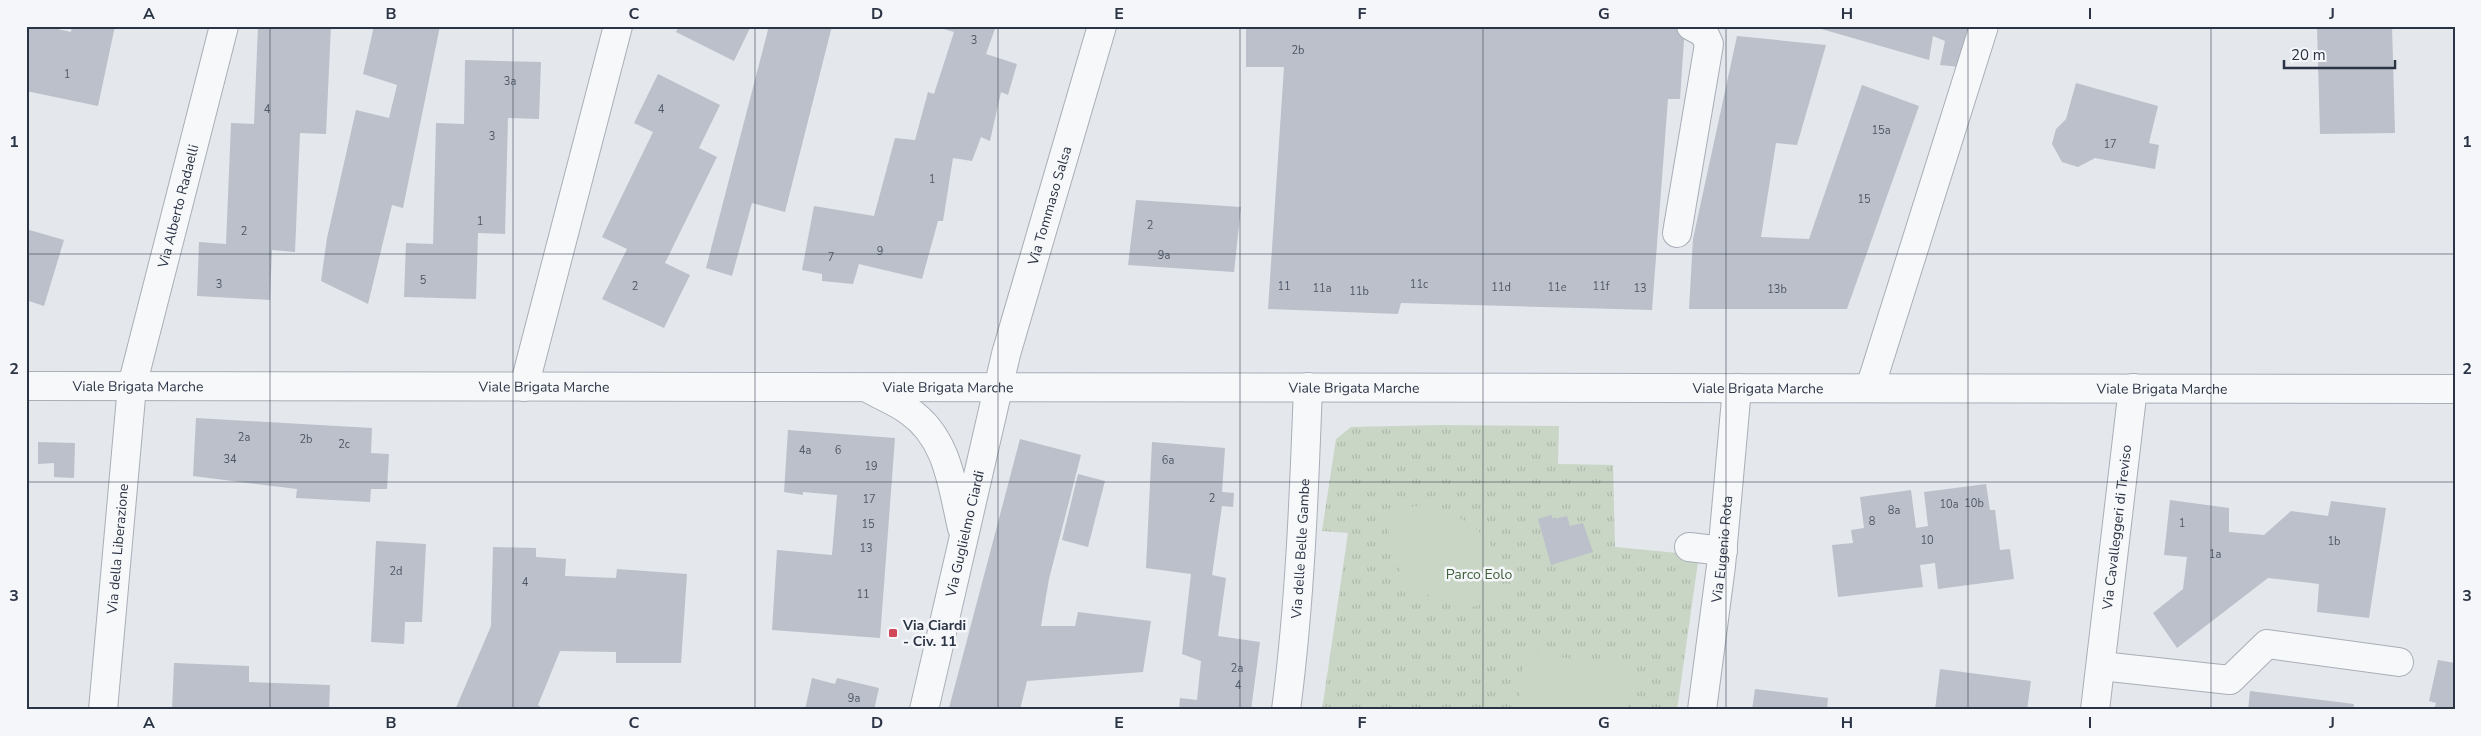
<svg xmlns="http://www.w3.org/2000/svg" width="2481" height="736" font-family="'Nunito Sans',sans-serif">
<defs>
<pattern id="park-tufts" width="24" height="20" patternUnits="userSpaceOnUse" patternTransform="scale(1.25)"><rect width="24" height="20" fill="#c9d6c5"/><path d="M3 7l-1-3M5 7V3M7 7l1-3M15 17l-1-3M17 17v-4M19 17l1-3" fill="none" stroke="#adb8ab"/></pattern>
</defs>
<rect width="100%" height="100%" fill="#e4e7ec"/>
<path fill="url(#park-tufts)" d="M1439,425L1559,426L1558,464L1613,465L1615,547L1699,555L1677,710H1322L1348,533L1322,531L1336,439L1351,427Z"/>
<g fill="#c9d6c5">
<path d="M1427,505C1461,514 1496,535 1501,573C1503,582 1502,591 1495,597C1464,623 1411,592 1395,562C1388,548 1389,532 1389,517C1400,507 1414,506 1427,505Z"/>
<path d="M1525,653L1633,666L1627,710H1517Z"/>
</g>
<g fill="#bbc0ca">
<path d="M26,26H44L71,32L72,26H115L98,106L26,91Z"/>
<path d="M258,26H331L326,134L300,133L295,252L272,250L270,300L197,296L199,242L226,244L231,123L254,124Z"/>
<path d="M374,26H440L403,208L392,205L368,304L321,281L327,238L356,110L389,118L397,85L363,74Z"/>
<path d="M679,26H751L734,61L676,32Z"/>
<path d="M769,26H832L785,212L752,203L732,276L706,268Z"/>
<path d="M934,26H996L986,54L1017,64L1008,95L1001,92L990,141L981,137L972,161L953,158L943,221H938L922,279L859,264L853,284L822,281V274L802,270L814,206L874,216L895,138L915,140L928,92L934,94L954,32Z"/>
<path d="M1246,26H1685L1680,99H1668L1652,310L1401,303L1398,314L1268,309L1284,67H1246Z"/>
<path d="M1811,26H1972L1960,67L1940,65L1945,41L1933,36L1929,60Z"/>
<path d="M2317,26H2392L2395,133L2320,134Z"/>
<path d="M1737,36L1826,45L1797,145L1776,143L1761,237L1809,239L1862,85L1919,106L1847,309H1689L1693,239Z"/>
<path d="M465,60L541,62L539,119L508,118L505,234L478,233L476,299L404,297L406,243L433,244L436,123L464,124Z"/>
<path d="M658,74L720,105L699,148L717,157L665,263L690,275L664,328L602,299L627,249L602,237L653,132L634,123Z"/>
<path d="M2076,83L2158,106L2149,143L2159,145L2155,169L2095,158L2078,167L2062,162L2052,144L2056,129L2066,119Z"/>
<path d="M1136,200L1241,207L1234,272L1128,265Z"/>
<path d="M26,229L64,240L44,306L26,300Z"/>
<path d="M196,418L372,428L371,453L389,454L387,489H371L370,502L296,498L297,489L193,476Z"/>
<path d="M788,430L895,438L880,638L772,630L777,550L832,555L837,495L803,492V495L784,492Z"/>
<path d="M1020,439L1081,455L1049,579L1041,626H1075L1078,612L1151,621L1143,672L1027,681L1020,710L949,708Z"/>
<path d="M38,442L75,443L74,478L54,477V463L38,464Z"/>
<path d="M1152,442L1225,448L1222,492L1234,493L1233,507L1222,506L1212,575L1226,578L1218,636L1260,642L1251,710H1179L1180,698L1197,700L1201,661L1182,654L1191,574L1146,568Z"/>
<path d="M1078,474L1105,481L1088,547L1062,540Z"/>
<path d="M1986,484L1990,510H1995L2000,550L2010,549L2014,579L1938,589L1935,563L1920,565L1923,587L1838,597L1832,545L1853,543L1851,530L1864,528L1860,497L1911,490L1916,528L1928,526L1924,492Z"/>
<path d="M2170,500L2229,508V532L2264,535L2291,511L2328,516L2331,501L2386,508L2369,618L2317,612L2319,584L2268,578L2177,648L2153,613L2183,589L2187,557L2164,555Z"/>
<path d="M1551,515L1553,519L1567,516L1570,526L1583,523L1593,552L1551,565L1538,519Z"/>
<path d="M376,541L426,544L422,622H405L404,644L371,642Z"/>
<path d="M493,547L536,548V557L566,559L565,576L616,578L617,569L687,574L681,663H616V652L560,651L538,705L544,710H455L491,626Z"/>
<path d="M2438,660L2455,663V710H2434L2436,703L2429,701Z"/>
<path d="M174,663L249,666V682L330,685L329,710H172Z"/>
<path d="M1940,669L2031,681L2027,710H1935Z"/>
<path d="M812,678L835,684L837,678L879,688L874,710H805Z"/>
<path d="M1755,689L1828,698L1827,710H1752Z"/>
<path d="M2250,691L2354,704L2353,710H2248Z"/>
</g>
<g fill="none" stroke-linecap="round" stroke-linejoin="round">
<g stroke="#a9aeb7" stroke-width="30">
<g id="minor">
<path d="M1677,233L1709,44L1704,33L1691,26"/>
<path id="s1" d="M26,386L2455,389"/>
<path d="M524,387L618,26"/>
<path d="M868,388C881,396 897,402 909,411C948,438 952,485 962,528"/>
<path d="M1870,388L1984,26"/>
<path d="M1689,547L1723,551"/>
<path d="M2101,666L2230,680L2267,644L2399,662"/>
<path id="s2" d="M103,710L132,386L224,26"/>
<path id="s3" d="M924,710L1006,354L1102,26"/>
<path id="s4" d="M1286,710C1300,603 1304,495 1308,387"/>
<path id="s5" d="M1702,710L1721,566L1737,388"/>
<path id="s6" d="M2095,710L2133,388"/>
</g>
</g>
<use href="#minor" stroke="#f7f8fa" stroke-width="28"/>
</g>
<path fill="none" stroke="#2b3445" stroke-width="1" stroke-opacity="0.55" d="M270,26V710M513,26V710M755,26V710M998,26V710M1240,26V710M1483,26V710M1726,26V710M1968,26V710M2211,26V710M26,254H2455M26,482H2455"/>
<rect fill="#d1495b" stroke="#f4f6f9" stroke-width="2" x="888" y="628" width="10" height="10" rx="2.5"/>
<g text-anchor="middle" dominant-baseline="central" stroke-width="5" stroke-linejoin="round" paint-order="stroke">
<g font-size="11" fill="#4f5766">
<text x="974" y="40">3</text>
<text x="1298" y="50">2b</text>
<text x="67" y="74">1</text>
<text x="510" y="81">3a</text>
<text x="267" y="109">4</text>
<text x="661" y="109">4</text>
<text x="1881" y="130">15a</text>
<text x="492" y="136">3</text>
<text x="2110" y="144">17</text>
<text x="932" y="179">1</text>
<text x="1864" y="199">15</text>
<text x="480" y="221">1</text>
<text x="1150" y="225">2</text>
<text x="244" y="231">2</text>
<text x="880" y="251">9</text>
<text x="1164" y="255">9a</text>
<text x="831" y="257">7</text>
<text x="423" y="280">5</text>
<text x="219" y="284">3</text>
<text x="1419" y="284">11c</text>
<text x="635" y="286">2</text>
<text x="1284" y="286">11</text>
<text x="1601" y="286">11f</text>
<text x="1501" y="287">11d</text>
<text x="1557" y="287">11e</text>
<text x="1322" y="288">11a</text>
<text x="1640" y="288">13</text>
<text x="1777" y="289">13b</text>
<text x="1359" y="291">11b</text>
<text x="244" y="437">2a</text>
<text x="306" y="439">2b</text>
<text x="344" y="444">2c</text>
<text x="805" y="450">4a</text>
<text x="838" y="450">6</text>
<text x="230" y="459">34</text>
<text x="1168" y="460">6a</text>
<text x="871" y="466">19</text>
<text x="1212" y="498">2</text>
<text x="869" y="499">17</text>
<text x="1974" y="503">10b</text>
<text x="1949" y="504">10a</text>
<text x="1894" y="510">8a</text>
<text x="1872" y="521">8</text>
<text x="2182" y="523">1</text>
<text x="868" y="524">15</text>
<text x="1927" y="540">10</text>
<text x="2334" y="541">1b</text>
<text x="866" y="548">13</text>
<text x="2215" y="554">1a</text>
<text x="396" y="571">2d</text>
<text x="525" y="582">4</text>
<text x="863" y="594">11</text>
<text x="1237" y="668">2a</text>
<text x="1238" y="685">4</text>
<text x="854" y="698">9a</text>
</g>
<g font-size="14" fill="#2b3445" stroke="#f4f6f9">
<text stroke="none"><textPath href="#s2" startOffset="511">Via Alberto Radaelli</textPath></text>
<text stroke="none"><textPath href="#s3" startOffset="520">Via Tommaso Salsa</textPath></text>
<text stroke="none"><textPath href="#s1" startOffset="112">Viale Brigata Marche</textPath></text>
<text stroke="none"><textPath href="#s1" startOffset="518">Viale Brigata Marche</textPath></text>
<text stroke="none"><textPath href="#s1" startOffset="922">Viale Brigata Marche</textPath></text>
<text stroke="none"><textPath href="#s1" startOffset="1328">Viale Brigata Marche</textPath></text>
<text stroke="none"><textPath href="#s1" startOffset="1732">Viale Brigata Marche</textPath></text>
<text stroke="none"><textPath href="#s1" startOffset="2136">Viale Brigata Marche</textPath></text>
<text stroke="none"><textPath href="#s6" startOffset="184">Via Cavalleggeri di Treviso</textPath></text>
<text stroke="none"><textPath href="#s3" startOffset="181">Via Guglielmo Ciardi</textPath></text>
<text stroke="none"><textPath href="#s2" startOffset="162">Via della Liberazione</textPath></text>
<text stroke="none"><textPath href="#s4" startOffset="162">Via delle Belle Gambe</textPath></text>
<text stroke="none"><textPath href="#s5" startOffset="162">Via Eugenio Rota</textPath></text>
</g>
<g font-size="14" fill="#3f6138" stroke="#f4f6f9">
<text x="1479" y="574">Parco Eolo</text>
</g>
<g font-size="14" font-weight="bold" fill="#2b3445" stroke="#f4f6f9" text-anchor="start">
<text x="903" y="625">Via Ciardi<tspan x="903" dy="16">- Civ. 11</tspan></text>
</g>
</g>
<rect width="2481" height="736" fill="none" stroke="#f4f6f9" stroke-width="55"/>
<path d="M2284 60v8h111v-8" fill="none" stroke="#2b3445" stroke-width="2.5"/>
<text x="2291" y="60" font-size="15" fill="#2b3445" stroke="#f4f6f9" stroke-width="4" paint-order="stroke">20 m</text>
<rect x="28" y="28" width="2426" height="680" fill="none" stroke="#2b3445" stroke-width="2"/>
<g font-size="16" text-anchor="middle" font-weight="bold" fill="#2b3445">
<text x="149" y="19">A</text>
<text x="391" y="19">B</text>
<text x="634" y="19">C</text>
<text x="877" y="19">D</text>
<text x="1119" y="19">E</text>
<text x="1362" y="19">F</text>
<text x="1604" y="19">G</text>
<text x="1847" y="19">H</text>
<text x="2090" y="19">I</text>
<text x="2332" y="19">J</text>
<text x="14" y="147">1</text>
<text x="2467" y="147">1</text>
<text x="14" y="374">2</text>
<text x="2467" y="374">2</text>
<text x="14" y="601">3</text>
<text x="2467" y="601">3</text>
<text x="149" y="728">A</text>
<text x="391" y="728">B</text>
<text x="634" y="728">C</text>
<text x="877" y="728">D</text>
<text x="1119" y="728">E</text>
<text x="1362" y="728">F</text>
<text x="1604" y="728">G</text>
<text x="1847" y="728">H</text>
<text x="2090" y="728">I</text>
<text x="2332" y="728">J</text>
</g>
</svg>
